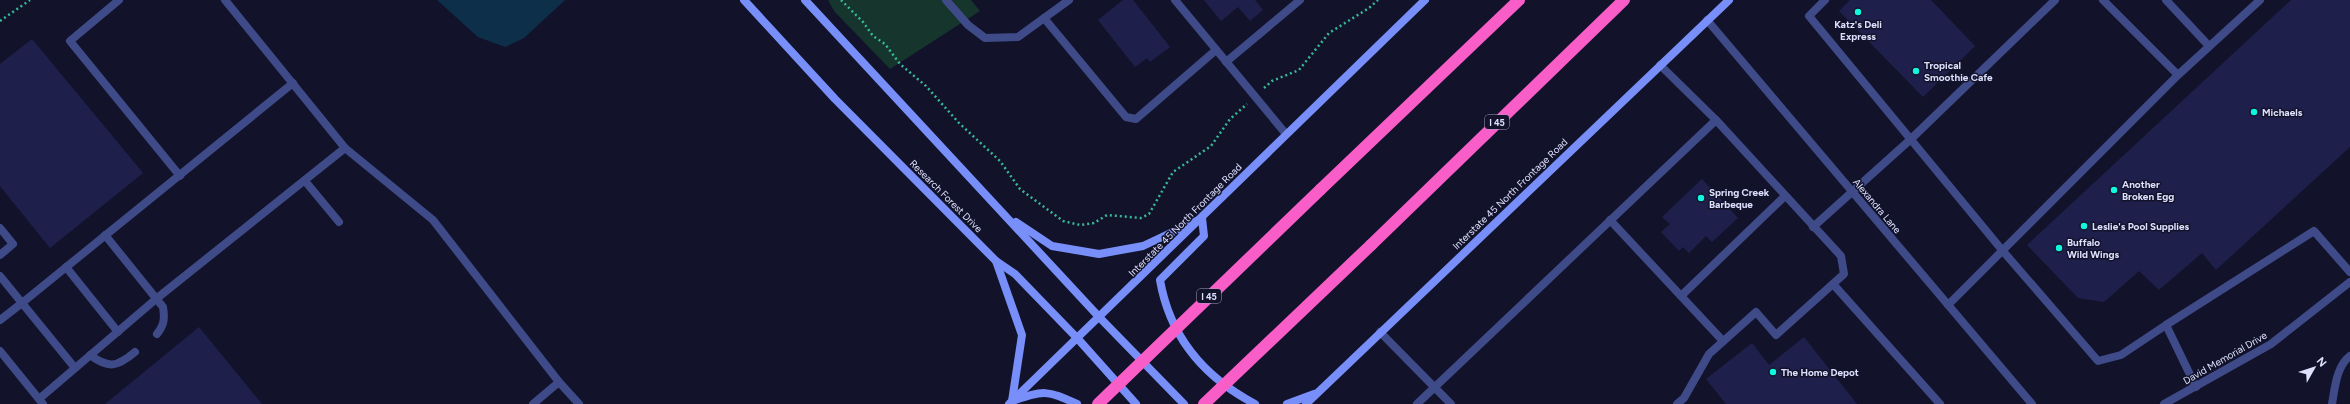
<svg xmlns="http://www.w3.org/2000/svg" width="2350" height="404" font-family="Figtree,sans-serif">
<rect width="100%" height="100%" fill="#12132b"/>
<path fill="#15352d" d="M828,0H971L980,11L890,69L834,11Z"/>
<path fill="#0d2f49" d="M437,0H565L524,38L505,47L478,37Z"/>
<g fill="#1f1f4b">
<path d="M1123,0H1133L1170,47L1150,62L1147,58L1135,67L1098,20Z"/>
<path d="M1204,0H1255L1263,10L1250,21L1238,7L1221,21Z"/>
<path d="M1850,0H1931L1975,46L1923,97L1839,11Z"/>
<path d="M2291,0H2350V147L2216,270L2202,253L2159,290L2139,271L2104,302L2078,298L2027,245Z"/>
<path d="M32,39L143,173L50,248L0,186V64Z"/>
<path d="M1702,179L1738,218L1712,242L1706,236L1689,253L1683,247L1679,251L1661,232L1670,224L1662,217Z"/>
<path d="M199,327L262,404H105Z"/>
<path d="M1804,337L1857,404H1726L1706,379L1752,343L1769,365Z"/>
</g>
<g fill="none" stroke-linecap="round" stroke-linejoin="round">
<g stroke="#36ba97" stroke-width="2.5" stroke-dasharray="2 3" stroke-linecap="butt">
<path d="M841,0L863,22L873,36L885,44L900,64L926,86L959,123L1000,161L1020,189L1063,221L1080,225L1094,223L1107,215L1141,218L1149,214L1173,172L1211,146L1230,119L1247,104"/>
<path d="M0,21L30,0"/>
<path d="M1264,88L1272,81L1299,70L1329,33L1369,8L1378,0"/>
</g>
<g stroke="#3f4b88" stroke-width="8">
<path d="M119,0L70,41L180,176"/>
<path d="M225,0L345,148L433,220L559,382L579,404"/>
<path d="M946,0L968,25L985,38L1018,37L1069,0"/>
<path d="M1175,0L1286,134"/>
<path d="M1825,0L1809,16L2002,250L2098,361L2121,355L2166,325"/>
<path d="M2103,0L2178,75"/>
<path d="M2166,0L2209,46"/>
<path d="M1044,18L1126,117L1136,119L1216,50"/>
<path d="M1226,62L1300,0"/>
<path d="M305,181L339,222"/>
<path d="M1610,220L1723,341"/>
<path d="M1813,227L1911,139L2055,0"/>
<path d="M0,228L13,244L0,255"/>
<path d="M105,235L163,307C165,319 164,325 157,334"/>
<path d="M66,267L118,332"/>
<path d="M0,276L22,303L0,320"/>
<path d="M1833,284L1940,404"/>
<path d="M1681,296L1785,196"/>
<path d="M1948,305L2178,75L2260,0"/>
<path d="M1380,332L1451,404"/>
<path d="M0,351L43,404"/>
<path d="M90,355C109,369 117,367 135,352"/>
<path d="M75,368L22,303L293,83"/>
<path d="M2196,387L2166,325L2314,231L2350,272"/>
<path d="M39,399L156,299L345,148"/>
<path d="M533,404L559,382"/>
<path d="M1417,404L1716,120L1660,65"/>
<path d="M1677,404L1684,398L1709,354L1756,312L1776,335L1844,274L1841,256L1716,120"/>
<path d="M2332,404C2335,388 2336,367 2350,356"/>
</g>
<path stroke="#3f4b88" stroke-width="8" d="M1707,20L2032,404"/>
<path stroke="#3f4b88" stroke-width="8" d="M2164,404L2271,344L2350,282"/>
<g stroke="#788ffa" stroke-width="8">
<path d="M744,0L835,99L996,261L1015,274L1078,339L1136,404"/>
<path d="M805,0L1100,318L1184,404"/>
<path d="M1202,218L1204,236L1160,280C1170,338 1204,377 1255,404"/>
<path d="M1016,222L1052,246L1099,254L1143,246L1196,221"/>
<path d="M996,261L1022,335L1012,401C1045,390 1046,390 1077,404"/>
<path d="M1009,404L1425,0"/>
<path d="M1287,404L1314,394"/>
<path d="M1306,404L1729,0"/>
</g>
<g stroke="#f95dc7" stroke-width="12">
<path d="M1321,189L1519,0"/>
<path d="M1371,245L1624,0"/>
</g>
<g stroke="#f95dc7" stroke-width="12">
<path d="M1098,404L1321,189"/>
<path d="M1204,404L1371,245"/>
</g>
</g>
<g fill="#11f6df" stroke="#12132b" stroke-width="1.5">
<circle cx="1858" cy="12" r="4"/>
<circle cx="1916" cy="71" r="4"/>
<circle cx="2254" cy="112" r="4"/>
<circle cx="2114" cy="190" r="4"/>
<circle cx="1701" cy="198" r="4"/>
<circle cx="2084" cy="226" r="4"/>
<circle cx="2059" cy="248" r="4"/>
<circle cx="1773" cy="372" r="4"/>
</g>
<g text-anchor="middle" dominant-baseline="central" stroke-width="3" stroke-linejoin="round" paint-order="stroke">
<g fill="#12132b" stroke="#a1a2bf" stroke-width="1">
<rect x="1485" y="115" width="24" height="14" rx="3"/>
<rect x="1197" y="289" width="24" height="14" rx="3"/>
</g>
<g font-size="9" font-weight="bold" fill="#dee0fe">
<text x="1497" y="122">I 45</text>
<text x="1209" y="296">I 45</text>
</g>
<g font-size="10" font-weight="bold" fill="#dee0fe" stroke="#12132b" text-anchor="start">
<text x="1858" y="24" text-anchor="middle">Katz's Deli<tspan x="1858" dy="12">Express</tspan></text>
<text x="1924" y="65">Tropical<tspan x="1924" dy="12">Smoothie Cafe</tspan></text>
<text x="2262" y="112">Michaels</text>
<text x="2122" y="184">Another<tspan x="2122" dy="12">Broken Egg</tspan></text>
<text x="1709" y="192">Spring Creek<tspan x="1709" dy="12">Barbeque</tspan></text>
<text x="2092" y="226">Leslie's Pool Supplies</text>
<text x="2067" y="242">Buffalo<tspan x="2067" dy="12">Wild Wings</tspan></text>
<text x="1781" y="372">The Home Depot</text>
</g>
<g font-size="10" fill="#dee0fe" stroke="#12132b">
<text transform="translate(1510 194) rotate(-44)">Interstate 45 North Frontage Road</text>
<text transform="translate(946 196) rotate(45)">Research Forest Drive</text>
<text transform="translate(1877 206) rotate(50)">Alexandra Lane</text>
<text transform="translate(1185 220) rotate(-45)">Interstate 45 North Frontage Road</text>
<text transform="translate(2225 358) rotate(-30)">David Memorial Drive</text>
</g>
</g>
<g transform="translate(2314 368) rotate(51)" stroke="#12132b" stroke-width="3" paint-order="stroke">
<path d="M0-3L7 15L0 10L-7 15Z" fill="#dee0fe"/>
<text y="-6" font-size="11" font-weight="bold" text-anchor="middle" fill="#dee0fe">N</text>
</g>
</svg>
